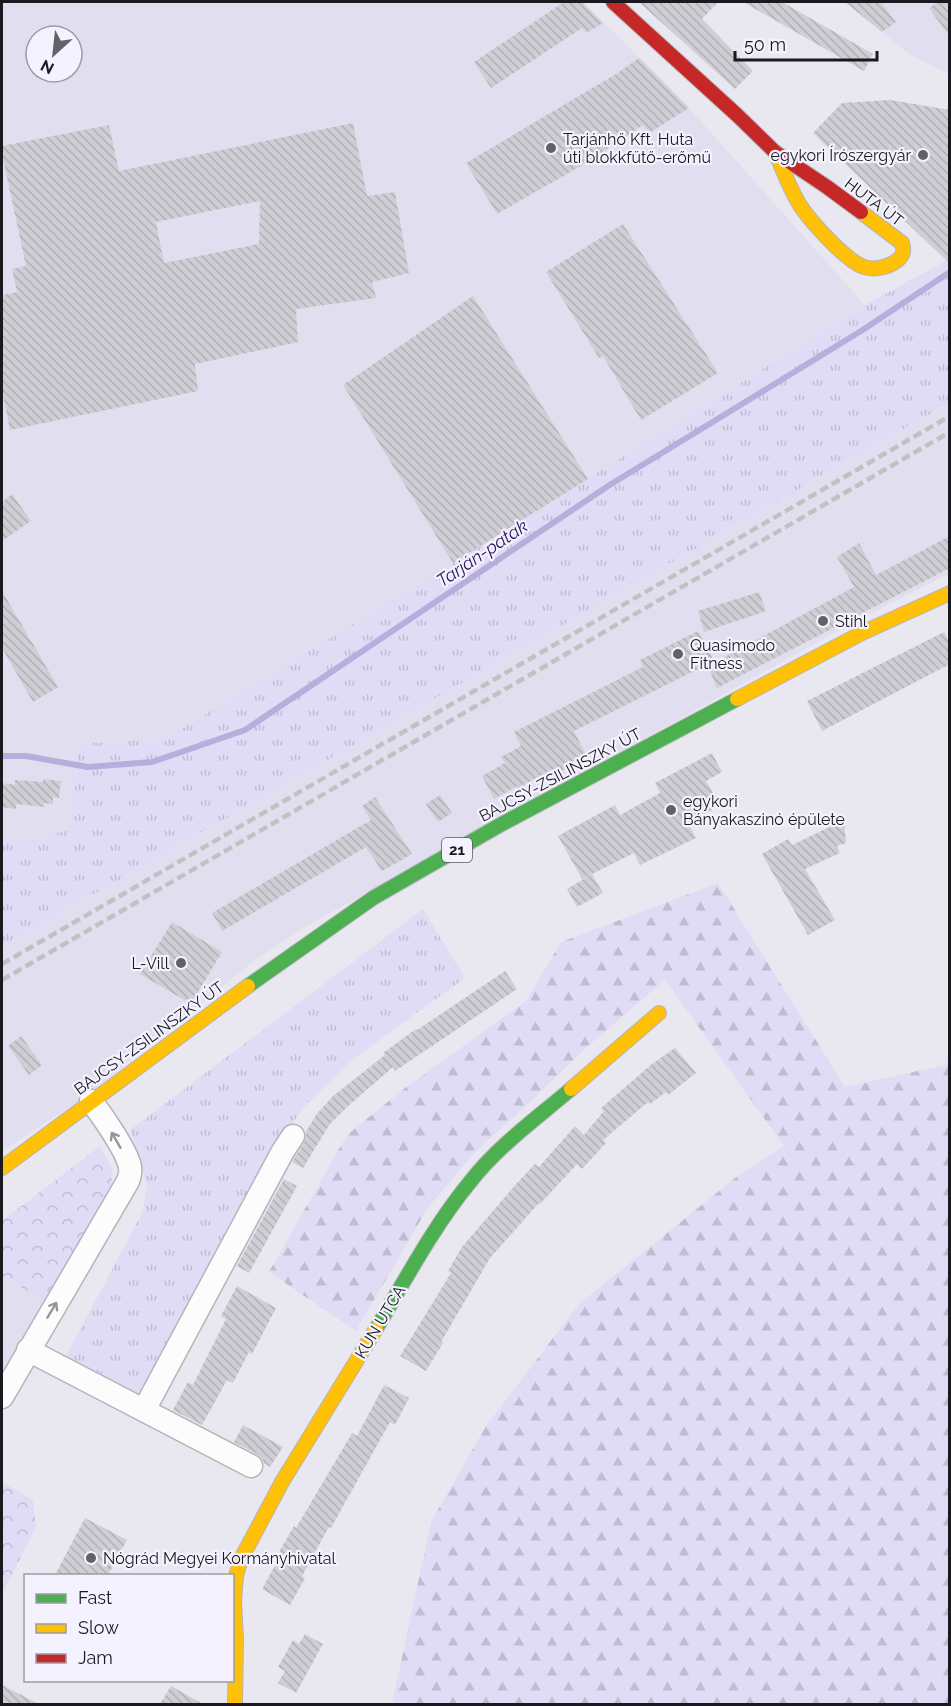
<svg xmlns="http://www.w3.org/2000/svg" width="951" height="1706" font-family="Raleway,sans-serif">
<defs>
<pattern id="grass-tufts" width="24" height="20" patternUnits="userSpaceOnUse" patternTransform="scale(1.5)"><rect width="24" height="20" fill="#e0dcf6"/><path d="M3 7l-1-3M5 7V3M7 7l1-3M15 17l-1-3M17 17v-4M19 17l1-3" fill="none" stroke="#c0bcd2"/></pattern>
<pattern id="forest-firs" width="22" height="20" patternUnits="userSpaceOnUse" patternTransform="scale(1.5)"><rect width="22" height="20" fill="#e0dcf6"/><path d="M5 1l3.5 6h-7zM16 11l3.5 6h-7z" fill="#c0bcd2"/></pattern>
<pattern id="park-crowns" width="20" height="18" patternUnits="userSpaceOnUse" patternTransform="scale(1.5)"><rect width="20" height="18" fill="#e0dcf6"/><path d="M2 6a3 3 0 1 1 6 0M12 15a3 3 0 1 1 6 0" fill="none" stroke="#c0bcd2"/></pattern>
<pattern id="building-back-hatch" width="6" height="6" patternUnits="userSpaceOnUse" patternTransform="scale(1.5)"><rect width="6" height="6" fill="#cfced4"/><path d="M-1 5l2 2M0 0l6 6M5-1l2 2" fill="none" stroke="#b1b0b6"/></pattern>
</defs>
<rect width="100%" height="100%" fill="#e9e8f0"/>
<g fill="#e1dfef" fill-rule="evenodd">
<path d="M2,2H582L620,38L689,108L865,305L413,588L166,738L79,744L71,830L2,844ZM36,36H72V72H36Z"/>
<path d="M845,2H949V74L910,55Z"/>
<path d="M949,403V574L854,622L305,927L254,961L88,1095L2,1151V947Z"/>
<path d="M2,1276L46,1302L2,1378Z"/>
</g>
<g fill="url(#grass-tufts)">
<path d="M949,259V403L2,947V844L70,830L79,744L166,738L453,563L865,305Z"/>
<path d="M423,909L465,978L356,1057L304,1107L282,1138L143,1401L64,1360L142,1213L147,1186L130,1130Z"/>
</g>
<path fill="url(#forest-firs)" d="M718,883L845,1087L945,1065L949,1059V1704H392L431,1522L486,1426L579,1304L735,1178L784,1146L665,980L588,1046L526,1106L477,1150L427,1209L356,1331L269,1272L347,1135L405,1088L526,1001L561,942Z"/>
<g fill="url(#park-crowns)">
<path d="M100,1146L113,1171L111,1188L46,1302L2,1276V1221Z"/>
<path d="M2,1482L33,1500L36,1527L2,1594Z"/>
</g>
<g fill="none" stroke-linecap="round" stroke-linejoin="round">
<path stroke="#b6afdc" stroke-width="6" d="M2,756H26L88,767L152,762L245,730L608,486L861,331L950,272"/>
</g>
<g fill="url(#building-back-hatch)" fill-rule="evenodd">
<path d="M564,2H582L603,23L586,33L582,28L491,88L474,62Z"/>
<path d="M639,2H718L702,19L753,71L735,89Z"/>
<path d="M743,2H782L873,54L864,71Z"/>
<path d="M845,2H881L896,22L882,32Z"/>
<path d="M938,2H950V37L929,8Z"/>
<path d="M639,58L689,108L649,133L643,125L586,163L497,214L466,163L616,74Z"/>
<path d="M890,100L950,110V264L813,133L842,103Z"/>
<path d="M353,123L367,196L395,192L409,273L372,282L376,298L296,309L298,342L195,364L198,391L10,430L2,389V295L17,292L12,269L26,266L2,154V146L109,125L119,171ZM260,201L259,244L164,263L156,222Z"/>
<path d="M623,224L718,373L641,420L603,356L599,358L546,272Z"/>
<path d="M473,296L588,479L453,563L343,385Z"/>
<path d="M12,494L31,521L2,541V502Z"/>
<path d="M950,536V568L717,688L708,666L854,587L837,557L859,543L876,575Z"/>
<path d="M2,591L58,687L33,702L2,648Z"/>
<path d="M759,592L766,611L704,632L698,611Z"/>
<path d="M698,631L714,661L574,731L586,755L568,764L569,767L554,775L551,770L518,788L517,786L494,799L482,776L505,763L501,757L521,746L514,732L643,667L640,660Z"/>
<path d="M944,632L950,643V664L822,731L807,701Z"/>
<path d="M712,753L722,772L706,781L721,805L688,823L696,838L640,865L634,853L582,879L558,836L615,805L620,815L660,793L655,783Z"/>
<path d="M43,779L61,781L59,798L53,797V804L44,803V807L16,804V809L2,807V783L15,785V780L43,782Z"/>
<path d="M440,795L452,813L438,822L426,804Z"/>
<path d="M375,797L412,854L382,871L366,847L222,931L212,913L371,820L362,806Z"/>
<path d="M844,820L846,843L837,846L840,853L805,869L835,920L808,935L762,854L788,839L792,845Z"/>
<path d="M592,874L603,893L577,907L567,889Z"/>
<path d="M172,922L222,952L191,1004L140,974Z"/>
<path d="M505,971L517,989L395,1071L393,1067L346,1108L330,1124L303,1168L292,1162L304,1143L306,1137V1132L316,1115L333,1096L385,1055L383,1053L416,1029L417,1030Z"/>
<path d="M21,1036L42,1065L29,1075L8,1046Z"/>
<path d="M675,1048L696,1073L668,1095L666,1092L650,1104L648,1102L603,1140L606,1143L582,1169L577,1164L540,1204L539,1203L490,1258L441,1342L443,1343L426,1371L400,1356L451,1273L448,1271L462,1247L517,1183L535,1164L539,1167L575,1126L584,1135L604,1111L601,1108L652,1064Z"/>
<path d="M284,1179L297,1186L249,1273L237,1266Z"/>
<path d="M237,1286L276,1308L252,1354L249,1352L233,1383L227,1380L202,1425L173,1410L188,1382L193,1385L226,1319L221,1316Z"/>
<path d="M384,1385L409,1398L395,1425L390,1422L331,1528L329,1527L302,1576L305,1578L290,1605L262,1589L282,1553L279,1552L294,1526L296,1528L352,1433L357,1436Z"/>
<path d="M243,1425L283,1447L270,1467L264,1463L262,1458L257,1454L234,1442Z"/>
<path d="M85,1518L127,1540L108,1575H55Z"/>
<path d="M305,1634L323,1644L296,1693L278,1683L285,1671L278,1667L293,1640L299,1644Z"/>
<path d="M2,1685L39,1704H2Z"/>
<path d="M171,1686L203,1704H160Z"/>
</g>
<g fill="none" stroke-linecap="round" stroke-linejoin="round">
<g stroke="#b5b4ba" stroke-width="25">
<g id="street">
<path d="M28,1350L251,1466"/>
<path d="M2,1397L128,1181C130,1176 131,1172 130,1167C127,1151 102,1115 91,1101"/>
<path d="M144,1410L283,1151L293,1136"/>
</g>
</g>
<g stroke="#b5b4ba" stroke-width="16">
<g id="fast">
<path d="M248,986L373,898L500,825L737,699"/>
<path d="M376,1329C406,1279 433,1227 470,1182C498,1146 537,1118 571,1089"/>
</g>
</g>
<g stroke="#b5b4ba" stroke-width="16">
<g id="slow">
<path d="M775,152C783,169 789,187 798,202C808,219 846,261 864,267C873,270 886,268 895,262C903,257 905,252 902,243L861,212"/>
<path d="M737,699L862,633L950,593"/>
<path d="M571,1089L659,1013"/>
<path d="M2,1168L248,986"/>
<path d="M235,1704L236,1639L234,1601L236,1576L241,1559L282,1482L376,1329"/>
</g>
</g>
<g stroke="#b5b4ba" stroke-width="16">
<path id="jam" d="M613,2L737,115L775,152L827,187L861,212"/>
</g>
<use href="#street" stroke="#fcfcfd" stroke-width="22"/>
<use href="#fast" stroke="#4caf50" stroke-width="14"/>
<use href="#slow" stroke="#ffc107" stroke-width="14"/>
<use href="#jam" stroke="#c62828" stroke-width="14"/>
<g stroke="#c1c1c3" stroke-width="4.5" stroke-dasharray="9 4.5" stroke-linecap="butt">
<path d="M2,964L950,416"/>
<path d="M2,980L950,432"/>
</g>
</g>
<defs><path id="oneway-shaft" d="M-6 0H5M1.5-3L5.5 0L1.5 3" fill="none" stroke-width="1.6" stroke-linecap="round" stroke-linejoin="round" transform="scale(1.5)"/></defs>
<g stroke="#969699">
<use href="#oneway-shaft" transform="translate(116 1140) rotate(-120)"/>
<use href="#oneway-shaft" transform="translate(52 1310) rotate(-59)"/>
</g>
<g fill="#626168" stroke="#f4f2fe" stroke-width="2">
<circle cx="551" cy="148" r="6"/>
<circle cx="923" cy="155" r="6"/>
<circle cx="823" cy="621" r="6"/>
<circle cx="678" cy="654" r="6"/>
<circle cx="671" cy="810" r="6"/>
<circle cx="181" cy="963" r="6"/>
<circle cx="91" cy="1558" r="6"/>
</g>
<g text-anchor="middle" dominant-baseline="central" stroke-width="4.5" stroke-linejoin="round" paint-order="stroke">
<rect fill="#f4f2fe" stroke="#5b5a61" stroke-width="1.5" x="442" y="838" width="30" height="24" rx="4.5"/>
<g font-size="15" font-weight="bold" fill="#1a191e">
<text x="457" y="850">21</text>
</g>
<g font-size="16" fill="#1a191e" stroke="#f4f2fe" text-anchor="start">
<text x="563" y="139">Tarjánhő Kft. Huta<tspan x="563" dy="18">úti blokkfűtő-erőmű</tspan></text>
<text x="911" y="155" text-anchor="end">egykori Írószergyár</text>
<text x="835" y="621">Stihl</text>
<text x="690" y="645">Quasimodo<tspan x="690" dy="18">Fitness</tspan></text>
<text x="683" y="801">egykori<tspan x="683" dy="18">Bányakaszinó épülete</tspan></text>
<text x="169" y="963" text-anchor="end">L-Vill</text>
<text x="103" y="1558">Nógrád Megyei Kormányhivatal</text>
</g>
<g font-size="16" fill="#1a191e" stroke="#f4f2fe">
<text transform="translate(874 202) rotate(37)">HUTA ÚT</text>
<text transform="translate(560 775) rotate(-28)">BAJCSY-ZSILINSZKY ÚT</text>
<text transform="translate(149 1038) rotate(-36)">BAJCSY-ZSILINSZKY ÚT</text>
<text transform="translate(380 1322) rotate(-59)">KUN UTCA</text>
</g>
<g font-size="18" font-style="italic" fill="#2d165f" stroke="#f4f2fe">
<text transform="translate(482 553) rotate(-34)">Tarján-patak</text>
</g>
</g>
<rect width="951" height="1706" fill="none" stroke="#1a191e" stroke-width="6"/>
<rect x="24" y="1574" width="210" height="108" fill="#f4f2fe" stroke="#9d9ba4" stroke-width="1.5"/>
<rect x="36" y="1594" width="30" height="9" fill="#4caf50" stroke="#9d9ba4" stroke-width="1.5"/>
<text x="78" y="1604" font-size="18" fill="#1a191e">Fast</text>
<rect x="36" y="1624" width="30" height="9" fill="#ffc107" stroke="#9d9ba4" stroke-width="1.5"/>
<text x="78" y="1634" font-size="18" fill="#1a191e">Slow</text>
<rect x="36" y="1654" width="30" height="9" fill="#c62828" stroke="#9d9ba4" stroke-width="1.5"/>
<text x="78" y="1664" font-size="18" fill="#1a191e">Jam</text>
<g transform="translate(54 54) rotate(207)"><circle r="28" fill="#f4f2fe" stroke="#9d9ba4" stroke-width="1.5"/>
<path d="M0-4.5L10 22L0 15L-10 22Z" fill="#626168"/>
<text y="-9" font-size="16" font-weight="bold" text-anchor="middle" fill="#1a191e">N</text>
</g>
<path d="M735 51v9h142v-9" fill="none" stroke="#1a191e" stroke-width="3"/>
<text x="744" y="51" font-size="18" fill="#1a191e" stroke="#f4f2fe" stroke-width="4.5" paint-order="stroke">50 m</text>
</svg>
